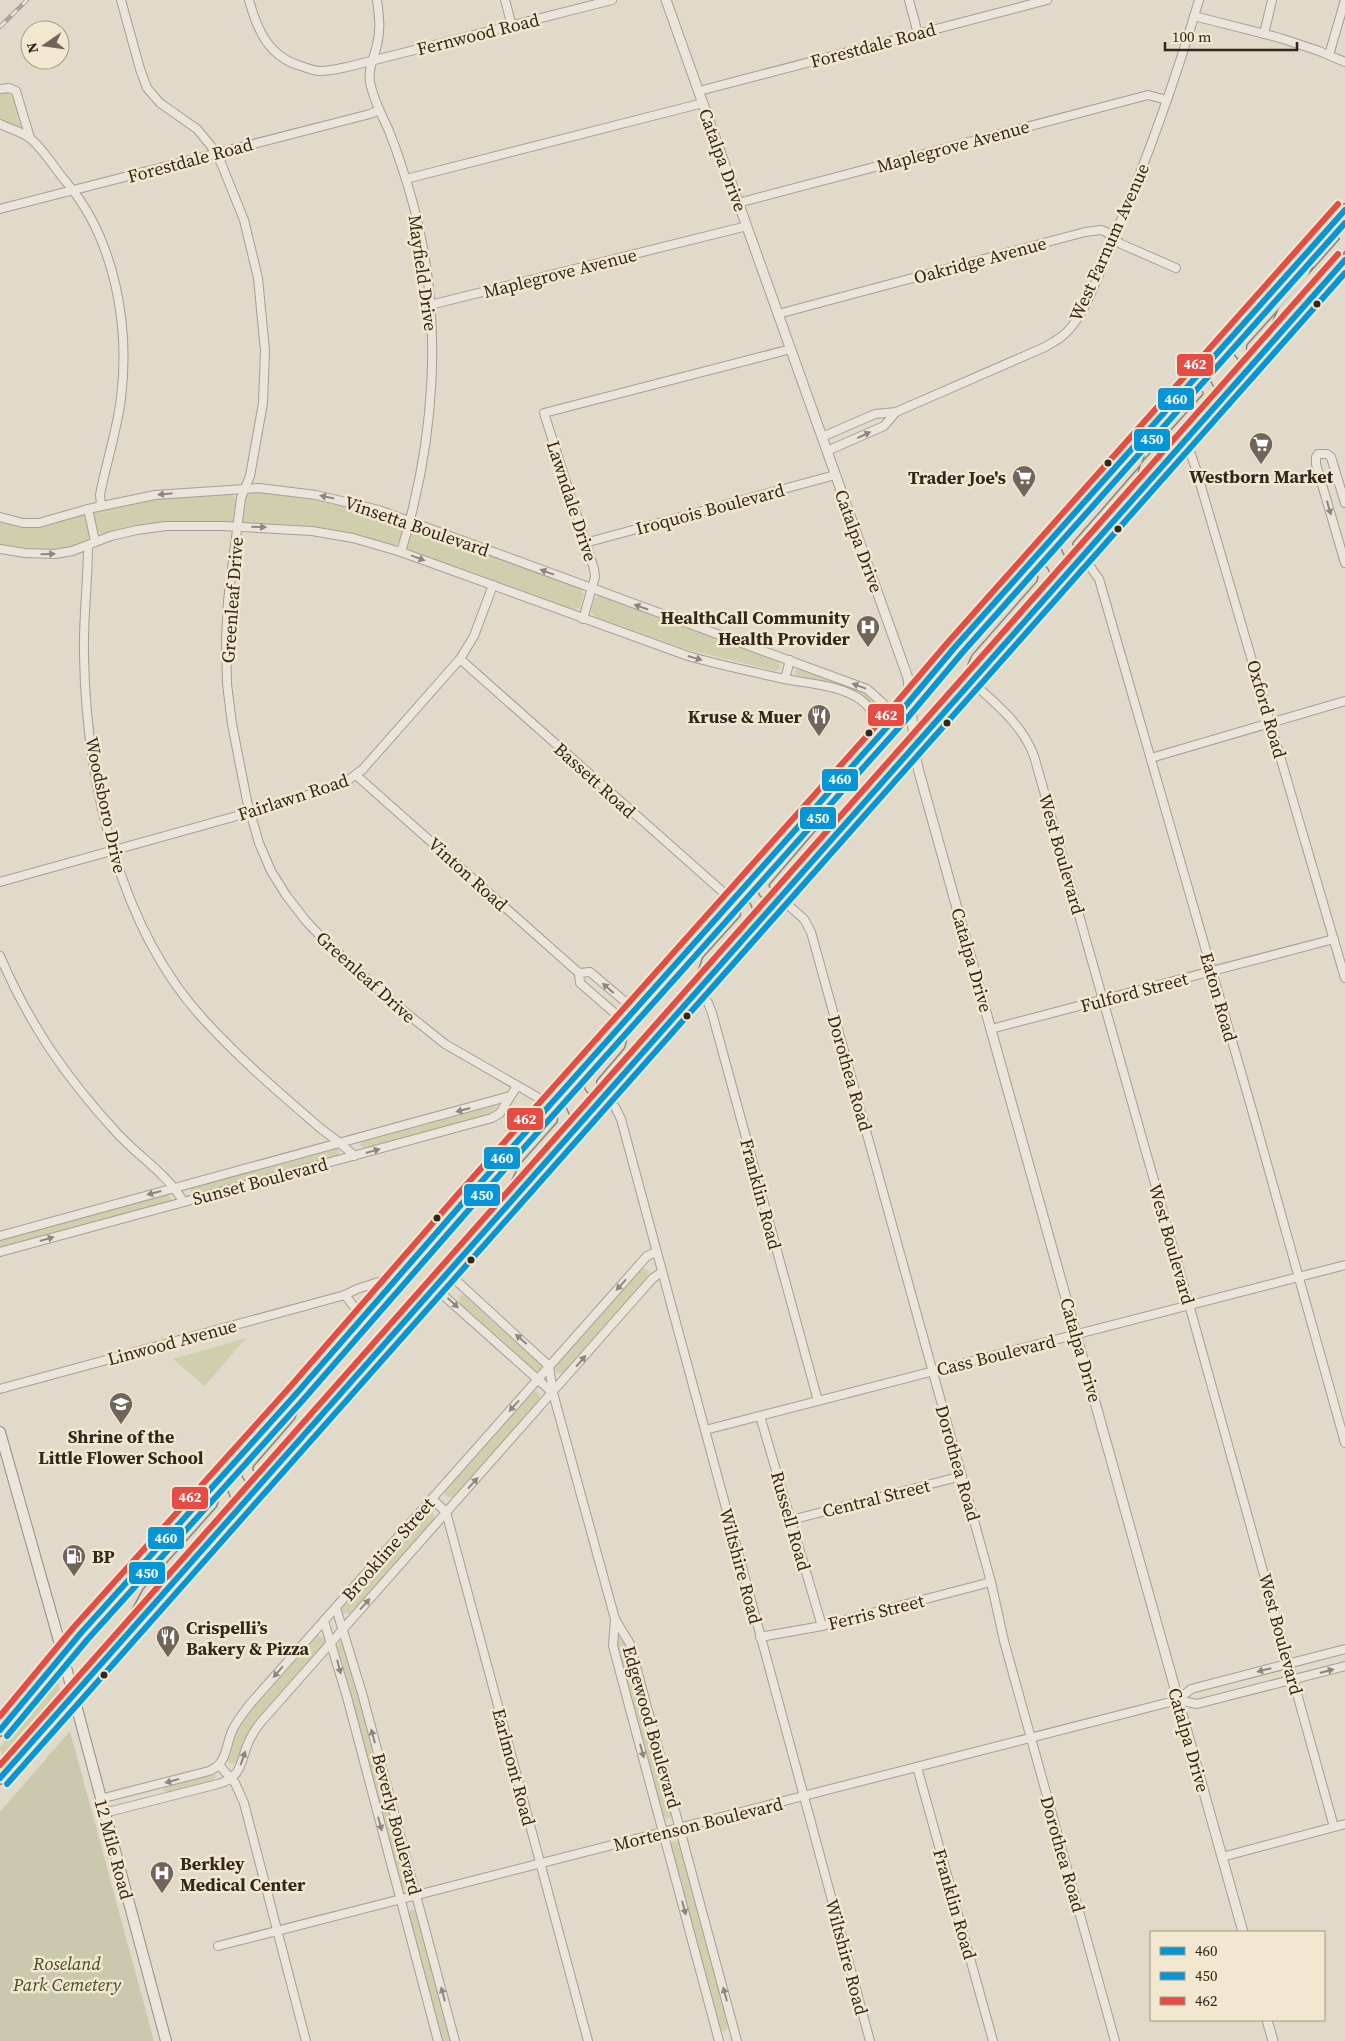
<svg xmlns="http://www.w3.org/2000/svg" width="1345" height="2041" font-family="'Source Serif 4',serif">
<rect width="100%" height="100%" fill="#e1d9ca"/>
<g fill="#d0cfad">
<path d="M4,92C18,93 19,117 23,128L21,130L0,121V95Z"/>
<path d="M229,492L236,499L235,520L232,522C188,522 144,520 102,535L96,529L94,513L97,509L164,497Z"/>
<path d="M254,492C304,496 351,506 398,521L403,528L399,543L394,546L365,536L324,528L244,522C239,512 243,495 254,492Z"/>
<path d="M82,515L86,517C88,522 92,531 90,536C82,557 17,547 0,544V521L30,528Z"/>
<path d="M415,528L579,587L584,594L580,608L573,610L410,551L406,547L410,530Z"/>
<path d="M599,596L778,660L780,668L775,671L689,650L597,618L591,613V609L595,598Z"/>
<path d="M799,668L868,694L876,702L873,705C854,684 823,681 797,676L794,671Z"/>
<path d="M492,1105L496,1106L495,1109L484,1117L365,1148L360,1146L362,1140Z"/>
<path d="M336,1147L340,1152L337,1156L196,1194L191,1193V1188L193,1186Z"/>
<path d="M167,1193L171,1199L167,1202L0,1248V1238Z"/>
<path d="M640,1269H645L649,1271L648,1278L564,1373H557L555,1369L557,1363Z"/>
<path d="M463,1295L466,1296L541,1362V1370L534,1372L460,1305L459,1296Z"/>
<path d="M246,1338L205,1386L173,1359Z"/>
<path d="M534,1391L539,1393L540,1401L455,1495L452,1498L447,1497L444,1492L446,1488Z"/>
<path d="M429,1510L433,1512L435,1519L350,1614L343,1613L342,1608L344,1604Z"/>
<path d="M318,1635L324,1639V1644L254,1724L246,1738L238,1762L233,1764L229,1763L227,1758C239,1710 280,1675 312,1639Z"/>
<path d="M623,1636L671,1813V1817L667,1819L663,1815L617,1644L618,1638Z"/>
<path d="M339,1642L345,1644L410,1887L406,1891L401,1887L337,1647Z"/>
<path d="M57,1678L61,1693L2,1760L0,1747L54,1679Z"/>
<path d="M211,1774L216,1776L213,1781L167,1793L163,1790L164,1786Z"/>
<path d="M674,1841L679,1842L681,1845L729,2026L725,2031L719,2029L671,1848V1843Z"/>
<path d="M412,1909L417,1913L451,2041H442L408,1913Z"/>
</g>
<path fill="#cac9ad" d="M70,1731L154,2041H0V1812Z"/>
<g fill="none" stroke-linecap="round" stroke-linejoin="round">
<g stroke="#a69e94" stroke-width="10">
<g id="minor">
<path d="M121,0L140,69L147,88L160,103L197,129L211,146L221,163L244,220L258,278L265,351L263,403L250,476L241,498L228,601L226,638L227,684L232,724L247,801L259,843L271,871L286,895L306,921L327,943L400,1008L445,1044L551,1105"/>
<path d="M249,0C257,30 269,57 301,66C307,68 314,71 320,71C329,71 338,69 347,67L612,0"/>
<path d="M377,0C379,15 381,30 377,45C374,58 368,68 370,82C373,99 382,115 389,131C399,156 407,182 414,207C444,321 435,440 401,552"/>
<path d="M505,0L512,26"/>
<path d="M909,0L918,34"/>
<path d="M1194,16L1280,38L1319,51L1345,62"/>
<path d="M1264,34L1272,0"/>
<path d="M1329,55L1345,0"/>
<path d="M0,89L9,88L16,91L30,138"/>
<path d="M699,91L1047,0"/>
<path d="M0,124C10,129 23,132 31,139C45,151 55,169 67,183C115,240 130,326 121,398C117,431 106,463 100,495L101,506"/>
<path d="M406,179L703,103"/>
<path d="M738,203L1148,95L1167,100"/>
<path d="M0,209L370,114L379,110"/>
<path d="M430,305L747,226"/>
<path d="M778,314L1085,232L1101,230L1106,232L1121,244L1176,268"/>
<path d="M822,437L875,414L896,412L1045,347C1055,341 1065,336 1072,326C1090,304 1102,264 1114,237C1147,160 1175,81 1199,0"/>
<path d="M1183,443L1190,452L1195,466L1345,978"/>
<path d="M827,451L884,426L896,412"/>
<path d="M1345,503L1331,457L1327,454H1318L1316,457V464L1345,563"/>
<path d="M88,509L95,541"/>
<path d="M0,517L23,523H39L88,509L155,495L259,488L316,495L379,510L867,689L897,716"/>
<path d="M585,543L835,475"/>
<path d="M88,546C88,582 83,618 84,655C86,780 119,931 208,1024C242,1061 281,1094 319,1127C331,1137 343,1144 354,1156"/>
<path d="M0,549L25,553L55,554L72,551L111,536L137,530L166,526H223L312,531L353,538L401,552L688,656C720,665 752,672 785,679C810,684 840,685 861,700C872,708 877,720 883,731"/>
<path d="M1081,558L1089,565L1099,579L1254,1117L1345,1443"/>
<path d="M583,619L595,577L594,569L544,413L791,349"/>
<path d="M460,659L732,900"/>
<path d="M785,679L790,660"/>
<path d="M972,682C996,704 1022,724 1034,756L1187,1297L1334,1827"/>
<path d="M1151,758L1345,701"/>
<path d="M357,776L579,973L580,983L625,1022"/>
<path d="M0,882L262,809L343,784L363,769L460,659L474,636L493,585"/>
<path d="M780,898L804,919L811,932L991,1582L1004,1641L1115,2041"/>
<path d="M0,956C29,1024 67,1079 117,1133C139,1157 166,1173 183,1201"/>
<path d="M579,973L590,972L635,1010"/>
<path d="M698,990L708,1003L712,1013L818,1401"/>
<path d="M991,1029L1334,939"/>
<path d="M603,1097L615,1107L621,1119L870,2041"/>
<path d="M0,1236L510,1096"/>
<path d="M0,1252L492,1118L500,1113L517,1086"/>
<path d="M447,1272L549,1366L553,1393L615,1619L630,1644L737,2041"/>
<path d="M434,1287L553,1393"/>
<path d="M345,1295L355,1308L360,1320"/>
<path d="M0,1389L345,1295L357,1289L397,1276"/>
<path d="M760,1416L822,1626"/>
<path d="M705,1430L1345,1265"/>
<path d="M432,1499L446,1512L588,2041"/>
<path d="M791,1520L962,1476"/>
<path d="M336,1608L362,1693L455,2041"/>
<path d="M615,1619L613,1646L719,2041"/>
<path d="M324,1621L347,1697L438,2041"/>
<path d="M760,1637L822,1626L991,1582"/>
<path d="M1178,1700L1197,1704L1345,1666"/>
<path d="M219,1765L235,1783L244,1803L306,2041"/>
<path d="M917,1767L993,2041"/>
<path d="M100,1799L209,1771C228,1764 225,1745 233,1729C238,1719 245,1711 251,1703L647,1256L656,1252"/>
<path d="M104,1813L218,1784C244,1777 240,1759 250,1739C253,1733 257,1727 261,1722L653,1278L662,1272"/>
<path d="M1222,1857L1345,1824"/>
<path d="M218,1946L1178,1700L1191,1689L1345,1649"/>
</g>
</g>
<g stroke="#a69e94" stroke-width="11">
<g id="tertiary">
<path d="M666,0L908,678L916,759L919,772L1243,1932"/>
<path d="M1267,2020L1273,2041"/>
</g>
</g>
<g stroke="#958e83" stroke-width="12">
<path id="secondary" d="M0,1432L56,1630L166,2041"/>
</g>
<g stroke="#8b847a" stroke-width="14">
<g id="primary">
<path d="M1330,228L1340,229L1345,236"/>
<path d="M1273,336L1284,311L1345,242"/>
<path d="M1256,360C1249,360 1244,358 1240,352L1241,342L1303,273L1310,256"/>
<path d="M1140,491L1146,467L1208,398L1210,393L1204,382L1194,381"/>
<path d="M1081,558L1069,551L1066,544L1068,539L1136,461L1142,442"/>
<path d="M972,682L974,666L977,659L1042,585C1048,573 1041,567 1028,567"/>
<path d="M780,898L765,892L762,885L765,880L824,811L835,792"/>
<path d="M700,984L708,961L745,920C749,912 746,909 742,902L732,900"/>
<path d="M603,1097L591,1087L590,1079L619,1045L624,1024"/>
<path d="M513,1193L524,1169L563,1125L564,1118L560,1109L551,1105"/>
<path d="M263,1480L252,1479C246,1474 246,1469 248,1463L289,1416L295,1398"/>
<path d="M135,1617L148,1593L222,1510L225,1501L222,1493L210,1489"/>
<path d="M0,1730L80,1634L296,1394L466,1199L551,1105L897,716L955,647L1028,567L1345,210"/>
<path d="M0,1778L1345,260"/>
</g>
</g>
<use href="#minor" stroke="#eae4db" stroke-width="8"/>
<use href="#tertiary" stroke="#eae4db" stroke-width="9"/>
<use href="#secondary" stroke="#eae4db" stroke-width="10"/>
<use href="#primary" stroke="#e0dacd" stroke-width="11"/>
<g stroke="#a8a39c" stroke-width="4.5">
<path id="rail" d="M0,27L27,0"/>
</g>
<use href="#rail" stroke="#f2e7cf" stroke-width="2.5" stroke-dasharray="8" stroke-linecap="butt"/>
<g stroke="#f2e7cf" stroke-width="10">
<g id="bus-1">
<path d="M0,1730L80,1634L296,1394L466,1199L897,716L955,647L1345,210"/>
<path d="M0,1778L1345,260"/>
</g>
</g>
<g stroke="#f2e7cf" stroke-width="10">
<g id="bus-2">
<path d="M7,1736L87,1640L303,1400L473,1205L904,722L962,653L1345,223"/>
<path d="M7,1784L1345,273"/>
</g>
</g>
<g stroke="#f2e7cf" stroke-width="10">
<g id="bus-3">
<path d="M0,1716L73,1628L289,1388L459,1193L890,710L949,641L1338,204"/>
<path d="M0,1765L1338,254"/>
</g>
</g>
<use href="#bus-1" stroke="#0696d7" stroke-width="6"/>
<use href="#bus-2" stroke="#0696d7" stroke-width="6"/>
<use href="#bus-3" stroke="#e54c44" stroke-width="6"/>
</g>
<defs><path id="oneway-solid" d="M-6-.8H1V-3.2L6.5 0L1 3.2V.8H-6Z" transform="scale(1.25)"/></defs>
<g fill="#8e867c">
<use href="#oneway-solid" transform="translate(864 435) rotate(-25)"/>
<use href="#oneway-solid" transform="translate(165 494) rotate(174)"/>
<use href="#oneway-solid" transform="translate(327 497) rotate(-168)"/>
<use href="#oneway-solid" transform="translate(1329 508) rotate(74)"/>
<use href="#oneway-solid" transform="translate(259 527) rotate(2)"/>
<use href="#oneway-solid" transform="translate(48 554) rotate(-2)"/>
<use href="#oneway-solid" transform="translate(418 558) rotate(20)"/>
<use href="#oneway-solid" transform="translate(547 572) rotate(-160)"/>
<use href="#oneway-solid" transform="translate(641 607) rotate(-161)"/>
<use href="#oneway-solid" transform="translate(695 658) rotate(16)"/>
<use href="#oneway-solid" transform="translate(859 686) rotate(-160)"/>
<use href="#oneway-solid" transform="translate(608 988) rotate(-139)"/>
<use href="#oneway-solid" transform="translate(463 1110) rotate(165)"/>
<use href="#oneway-solid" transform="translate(373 1151) rotate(-16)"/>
<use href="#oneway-solid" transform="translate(154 1193) rotate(165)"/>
<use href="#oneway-solid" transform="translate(47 1239) rotate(-16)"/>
<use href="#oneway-solid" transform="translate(621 1285) rotate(132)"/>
<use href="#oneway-solid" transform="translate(453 1303) rotate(43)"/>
<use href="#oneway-solid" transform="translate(521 1339) rotate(-139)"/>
<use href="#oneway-solid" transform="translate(581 1361) rotate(-49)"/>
<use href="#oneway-solid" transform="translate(514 1406) rotate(132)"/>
<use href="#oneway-solid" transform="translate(473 1483) rotate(-48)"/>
<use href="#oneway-solid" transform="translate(365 1604) rotate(-48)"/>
<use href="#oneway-solid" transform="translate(339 1667) rotate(75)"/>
<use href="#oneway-solid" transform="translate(1264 1670) rotate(166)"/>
<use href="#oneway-solid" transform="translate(1327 1671) rotate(-15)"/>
<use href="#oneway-solid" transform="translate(278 1672) rotate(131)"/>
<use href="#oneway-solid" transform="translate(373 1736) rotate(-105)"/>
<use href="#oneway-solid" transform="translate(642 1751) rotate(75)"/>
<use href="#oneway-solid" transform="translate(243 1758) rotate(-71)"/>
<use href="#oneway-solid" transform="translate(172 1781) rotate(165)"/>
<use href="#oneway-solid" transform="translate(380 1824) rotate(75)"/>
<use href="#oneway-solid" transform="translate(684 1908) rotate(75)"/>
<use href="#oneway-solid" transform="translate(443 1994) rotate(-105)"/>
<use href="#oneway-solid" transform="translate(725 1994) rotate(-105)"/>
</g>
<defs>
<g id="supermarket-pin" transform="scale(1.25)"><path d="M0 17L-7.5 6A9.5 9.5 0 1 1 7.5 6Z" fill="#6f655a" stroke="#f2e7cf"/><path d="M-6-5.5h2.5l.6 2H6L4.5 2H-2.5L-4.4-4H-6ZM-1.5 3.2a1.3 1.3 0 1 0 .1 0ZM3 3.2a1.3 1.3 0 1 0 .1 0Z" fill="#fff"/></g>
<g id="hospital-pin" transform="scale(1.25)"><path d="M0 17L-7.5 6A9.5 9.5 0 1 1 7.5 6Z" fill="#6f655a" stroke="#f2e7cf"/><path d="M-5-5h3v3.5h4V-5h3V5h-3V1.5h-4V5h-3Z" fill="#fff"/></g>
<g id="restaurant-pin" transform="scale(1.25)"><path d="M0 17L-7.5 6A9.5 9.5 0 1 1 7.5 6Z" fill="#6f655a" stroke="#f2e7cf"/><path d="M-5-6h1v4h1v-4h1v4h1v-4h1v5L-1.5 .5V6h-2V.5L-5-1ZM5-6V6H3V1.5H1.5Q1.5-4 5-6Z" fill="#fff"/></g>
<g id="school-pin" transform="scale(1.25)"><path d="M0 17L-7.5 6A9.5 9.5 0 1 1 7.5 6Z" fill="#6f655a" stroke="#f2e7cf"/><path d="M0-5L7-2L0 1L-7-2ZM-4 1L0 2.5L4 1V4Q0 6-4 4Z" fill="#fff"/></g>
<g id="fuel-pin" transform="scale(1.25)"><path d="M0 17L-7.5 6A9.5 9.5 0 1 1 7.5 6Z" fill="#6f655a" stroke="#f2e7cf"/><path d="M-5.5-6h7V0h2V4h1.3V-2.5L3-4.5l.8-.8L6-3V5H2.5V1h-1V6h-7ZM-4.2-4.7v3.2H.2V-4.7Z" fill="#fff"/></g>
</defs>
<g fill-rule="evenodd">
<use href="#supermarket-pin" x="1261" y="444"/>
<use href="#supermarket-pin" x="1024" y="477"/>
<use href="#hospital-pin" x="868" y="627"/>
<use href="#restaurant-pin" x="819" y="716"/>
<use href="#school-pin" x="121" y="1404"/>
<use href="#fuel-pin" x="74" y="1556"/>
<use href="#restaurant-pin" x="168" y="1637"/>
<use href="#hospital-pin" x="162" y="1873"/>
</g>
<g fill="#32271d" stroke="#f2e7cf" stroke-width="2">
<circle cx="1317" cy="304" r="4.5"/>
<circle cx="1108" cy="463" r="4.5"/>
<circle cx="1118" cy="529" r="4.5"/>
<circle cx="947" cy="723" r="4.5"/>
<circle cx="869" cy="733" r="4.5"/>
<circle cx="687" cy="1016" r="4.5"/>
<circle cx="437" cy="1218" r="4.5"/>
<circle cx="471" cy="1260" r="4.5"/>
<circle cx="104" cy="1675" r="4.5"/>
</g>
<g text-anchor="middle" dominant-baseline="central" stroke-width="5" stroke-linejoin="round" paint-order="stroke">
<g font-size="18" fill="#32271d" stroke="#f2e7cf">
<text transform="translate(478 34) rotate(-14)">Fernwood Road</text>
<text transform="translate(873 45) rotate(-15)">Forestdale Road</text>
<text transform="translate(953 146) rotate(-15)">Maplegrove Avenue</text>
<text transform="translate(190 160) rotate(-15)">Forestdale Road</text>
<text transform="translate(723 160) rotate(70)">Catalpa Drive</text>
<text transform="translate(1109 242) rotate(-66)">West Farnum Avenue</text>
<text transform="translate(980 260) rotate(-15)">Oakridge Avenue</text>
<text transform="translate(423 273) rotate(82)">Mayfield Drive</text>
<text transform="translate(560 273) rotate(-14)">Maplegrove Avenue</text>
<text transform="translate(572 501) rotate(72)">Lawndale Drive</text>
<text transform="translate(710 509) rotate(-15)">Iroquois Boulevard</text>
<text transform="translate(417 526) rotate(19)">Vinsetta Boulevard</text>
<text transform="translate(859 541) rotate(70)">Catalpa Drive</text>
<text transform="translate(232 600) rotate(-86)">Greenleaf Drive</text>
<text transform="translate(1267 709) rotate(74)">Oxford Road</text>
<text transform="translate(595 780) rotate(42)">Bassett Road</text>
<text transform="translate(293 797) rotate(-18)">Fairlawn Road</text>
<text transform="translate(106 805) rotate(78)">Woodsboro Drive</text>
<text transform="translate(1062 854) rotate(74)">West Boulevard</text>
<text transform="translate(468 874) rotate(42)">Vinton Road</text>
<text transform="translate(972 960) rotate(74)">Catalpa Drive</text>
<text transform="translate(366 977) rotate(42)">Greenleaf Drive</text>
<text transform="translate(1134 992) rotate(-15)">Fulford Street</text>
<text transform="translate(1219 997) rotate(74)">Eaton Road</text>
<text transform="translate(850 1073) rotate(74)">Dorothea Road</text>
<text transform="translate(260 1181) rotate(-15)">Sunset Boulevard</text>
<text transform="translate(761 1194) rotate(75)">Franklin Road</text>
<text transform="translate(1172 1244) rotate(74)">West Boulevard</text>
<text transform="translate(172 1342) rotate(-15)">Linwood Avenue</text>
<text transform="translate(1081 1350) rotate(74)">Catalpa Drive</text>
<text transform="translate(996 1355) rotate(-14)">Cass Boulevard</text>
<text transform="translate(958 1463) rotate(74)">Dorothea Road</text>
<text transform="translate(876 1498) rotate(-14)">Central Street</text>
<text transform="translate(791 1521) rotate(74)">Russell Road</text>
<text transform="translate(388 1549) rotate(-49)">Brookline Street</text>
<text transform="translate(741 1566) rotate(75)">Wiltshire Road</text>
<text transform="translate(876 1612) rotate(-14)">Ferris Street</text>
<text transform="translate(1281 1634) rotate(75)">West Boulevard</text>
<text transform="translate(652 1727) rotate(74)">Edgewood Boulevard</text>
<text transform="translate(1189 1740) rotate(74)">Catalpa Drive</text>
<text transform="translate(514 1767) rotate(75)">Earlmont Road</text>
<text transform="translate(397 1824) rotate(75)">Beverly Boulevard</text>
<text transform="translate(698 1824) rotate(-14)">Mortenson Boulevard</text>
<text transform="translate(114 1849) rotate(75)">12 Mile Road</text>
<text transform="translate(1063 1854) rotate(74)">Dorothea Road</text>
<text transform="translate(955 1904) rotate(74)">Franklin Road</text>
<text transform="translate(847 1957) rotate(75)">Wiltshire Road</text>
</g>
<g font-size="18" font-weight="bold" fill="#32271d" stroke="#f2e7cf" text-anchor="end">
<text x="1261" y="476" text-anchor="middle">Westborn Market</text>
<text x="1006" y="477">Trader Joe's</text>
<text x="850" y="617">HealthCall Community<tspan x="850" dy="21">Health Provider</tspan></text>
<text x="802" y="716">Kruse &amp; Muer</text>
<text x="121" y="1436" text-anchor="middle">Shrine of the<tspan x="121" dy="21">Little Flower School</tspan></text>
<text x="92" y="1556" text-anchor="start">BP</text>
<text x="186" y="1627" text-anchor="start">Crispelli’s<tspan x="186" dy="21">Bakery &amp; Pizza</tspan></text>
<text x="180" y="1863" text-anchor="start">Berkley<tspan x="180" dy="21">Medical Center</tspan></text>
</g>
<g font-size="18" font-style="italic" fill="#444d25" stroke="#f2e7cf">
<text x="67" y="1963">Roseland<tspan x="67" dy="21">Park Cemetery</tspan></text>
</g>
</g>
<g stroke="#f2e7cf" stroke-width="2">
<rect x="1176" y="353" width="38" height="24" rx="5" fill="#e54c44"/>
<rect x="1157" y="387" width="38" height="24" rx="5" fill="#0696d7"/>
<rect x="1133" y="428" width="38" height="24" rx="5" fill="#0696d7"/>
<rect x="867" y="703" width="38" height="24" rx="5" fill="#e54c44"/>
<rect x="821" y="768" width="38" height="24" rx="5" fill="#0696d7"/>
<rect x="799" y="806" width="38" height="24" rx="5" fill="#0696d7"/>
<rect x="506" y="1107" width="38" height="24" rx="5" fill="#e54c44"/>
<rect x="483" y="1146" width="38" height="24" rx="5" fill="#0696d7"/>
<rect x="463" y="1183" width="38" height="24" rx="5" fill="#0696d7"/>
<rect x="171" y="1486" width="38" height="24" rx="5" fill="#e54c44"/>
<rect x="147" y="1526" width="38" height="24" rx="5" fill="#0696d7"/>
<rect x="128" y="1561" width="38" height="24" rx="5" fill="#0696d7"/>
</g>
<g font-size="14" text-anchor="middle" font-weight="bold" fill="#fff">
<text x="1195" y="369">462</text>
<text x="1176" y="404">460</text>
<text x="1152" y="444">450</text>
<text x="886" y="720">462</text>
<text x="840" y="784">460</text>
<text x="818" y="823">450</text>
<text x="525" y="1124">462</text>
<text x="502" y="1163">460</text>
<text x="482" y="1200">450</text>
<text x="190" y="1502">462</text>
<text x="166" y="1543">460</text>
<text x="147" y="1578">450</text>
</g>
<rect x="1150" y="1931" width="175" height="90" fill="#f2e7cf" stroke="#a59a88"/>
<rect x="1160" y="1947" width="25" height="8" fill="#0696d7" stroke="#a59a88"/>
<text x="1195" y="1956" font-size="15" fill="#32271d">460</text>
<rect x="1160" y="1972" width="25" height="8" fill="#0696d7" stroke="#a59a88"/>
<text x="1195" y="1981" font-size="15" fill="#32271d">450</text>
<rect x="1160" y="1997" width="25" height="8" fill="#e54c44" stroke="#a59a88"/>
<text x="1195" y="2006" font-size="15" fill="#32271d">462</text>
<g transform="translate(45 45) rotate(257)"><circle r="24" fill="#f2e7cf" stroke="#a59a88"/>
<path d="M0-4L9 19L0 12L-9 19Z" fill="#6f655a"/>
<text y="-8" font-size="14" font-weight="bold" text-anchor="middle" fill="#32271d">N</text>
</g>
<path d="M1165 42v8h132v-8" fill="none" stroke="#32271d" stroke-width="2.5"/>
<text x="1172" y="42" font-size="15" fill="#32271d" stroke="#f2e7cf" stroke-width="4" paint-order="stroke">100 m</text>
</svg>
